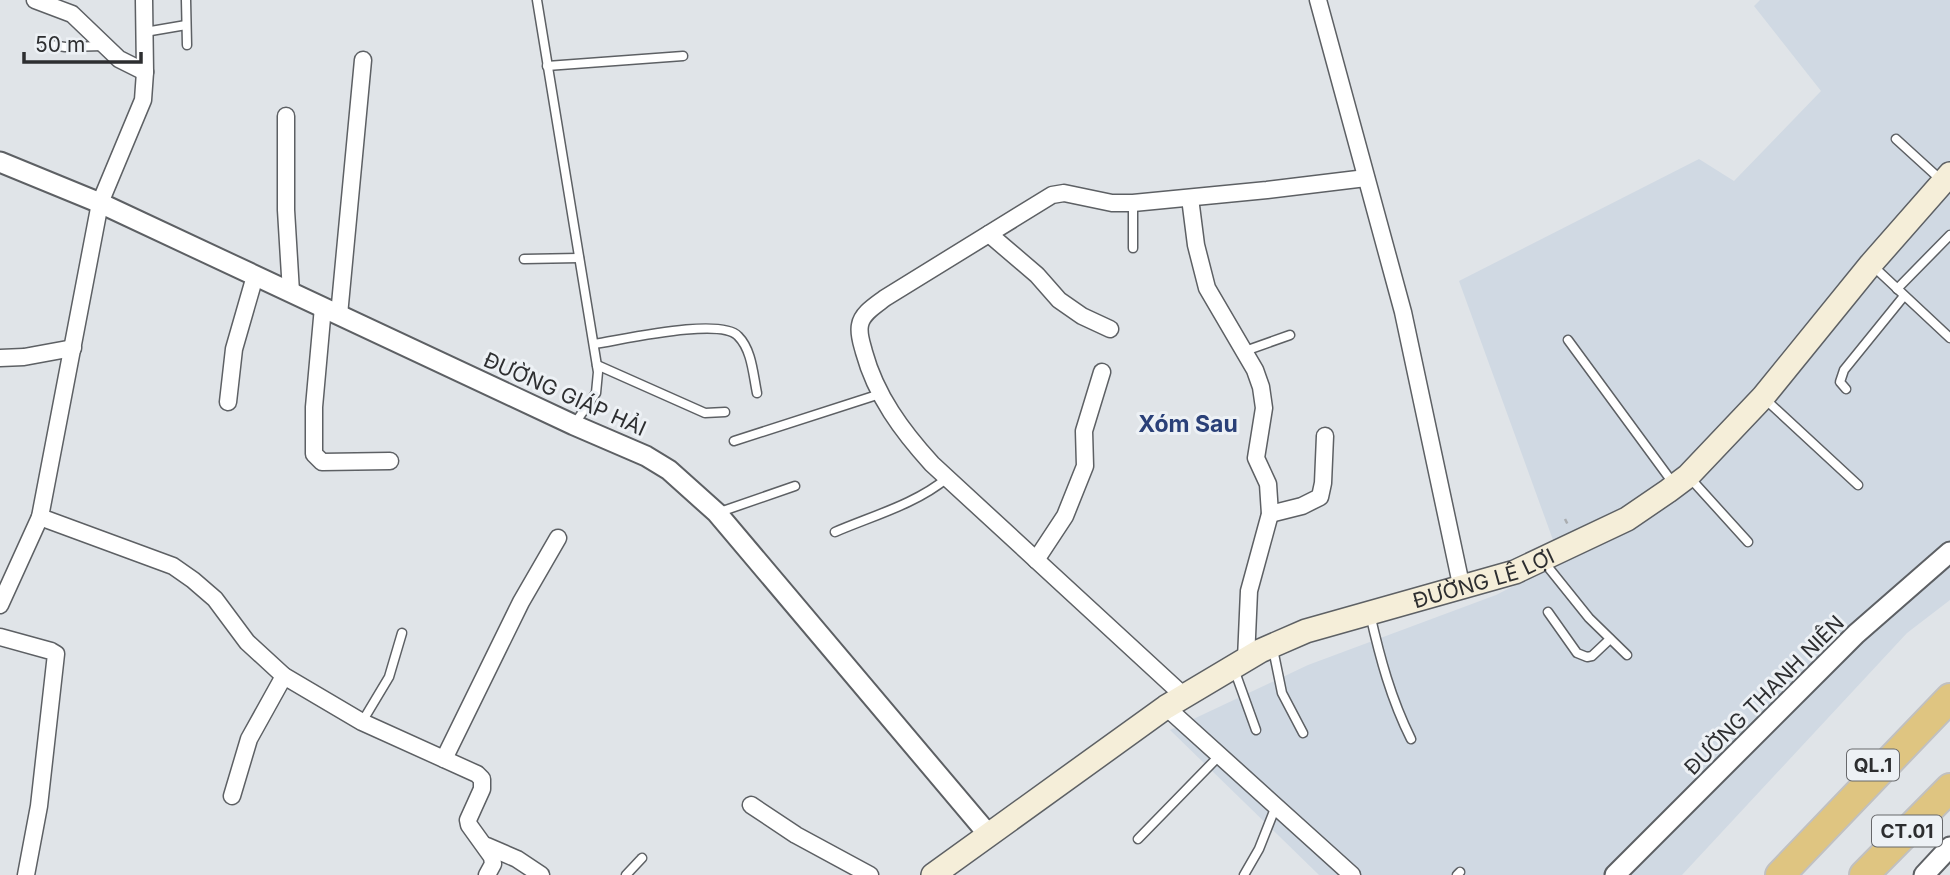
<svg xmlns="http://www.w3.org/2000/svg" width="1950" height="875" font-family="Inter,sans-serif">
<rect width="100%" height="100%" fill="#e0e4e8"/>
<path fill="#d0d9e3" d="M1760,0H1950V600L1907,633L1682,875H1319L1170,730L1308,665L1496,595L1561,562L1459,281L1699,159L1734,181L1821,91L1754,6Z"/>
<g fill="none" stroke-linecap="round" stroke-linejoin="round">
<g stroke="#5d6064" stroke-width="11">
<g id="service">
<path d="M186,0L187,45"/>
<path d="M537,0L598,372L596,393L575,423"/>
<path d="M145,32L186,25"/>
<path d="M45,44L65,47L103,46"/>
<path d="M547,66L683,56"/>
<path d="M1896,139L1941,180"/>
<path d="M1133,203V248"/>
<path d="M524,259L579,258"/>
<path d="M1873,266L1950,338"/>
<path d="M1897,289L1950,235"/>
<path d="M1568,340L1673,483"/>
<path d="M594,344C622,340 720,317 738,336C752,350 753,374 757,393"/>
<path d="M1245,351L1290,335"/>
<path d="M597,365L705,413L725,412"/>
<path d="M1846,389L1840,382L1844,370L1904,296"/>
<path d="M1765,399L1858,485"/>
<path d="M734,441L880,394"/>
<path d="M1690,478L1748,542"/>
<path d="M717,513L795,486"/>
<path d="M835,532C872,516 916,504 947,478"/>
<path d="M1544,562L1589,618L1627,655"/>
<path d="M1548,612L1577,653L1587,657L1592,656L1610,639"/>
<path d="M1370,614C1380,658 1391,699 1411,739"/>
<path d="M1273,649L1282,693L1303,733"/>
<path d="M1234,669L1256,730"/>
<path d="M362,722L389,677L402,633"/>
<path d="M1138,839L1220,755"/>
<path d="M626,875L642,858"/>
<path d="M1244,875L1259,849L1276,806"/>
<path d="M1457,875L1460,872"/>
</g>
</g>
<g stroke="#5d6064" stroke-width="19">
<g id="minor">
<path d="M35,0L72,14L119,59L145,72"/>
<path d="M144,0L145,72L143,100L100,203L40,517L173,566L193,580L215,599L247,642L284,676L362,722L477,774L482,779V789L468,820L469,825L492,857L493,864L487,875"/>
<path d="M1318,0L1403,312L1462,589"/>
<path d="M286,116V210L291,292"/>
<path d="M1190,198L1196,245L1207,288L1255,370L1261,387L1264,408L1256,458L1268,484L1270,514L1249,591L1246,659"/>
<path d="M989,234L1037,275L1059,300L1082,316L1110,329"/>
<path d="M323,307L314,407V454L322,462L390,461"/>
<path d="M339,315L363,60"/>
<path d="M0,358L24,357L73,348"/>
<path d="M228,402L234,349L255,276"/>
<path d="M1270,514L1302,506L1320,497L1323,483L1325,436"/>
<path d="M1036,560L1065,516L1085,466L1084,431L1102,372"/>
<path d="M0,605L40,517"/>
<path d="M0,637L51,651L56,654L39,806L26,875"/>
<path d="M1185,697L932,464C902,431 876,396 864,352C862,344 858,334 860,325C862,313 876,305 885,298L1052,195L1064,193L1112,203H1133L1267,190L1366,178"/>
<path d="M1166,707L1352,875"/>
<path d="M444,759L521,602L558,538"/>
<path d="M232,796L249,739L284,676"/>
<path d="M751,805L796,835L870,875"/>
<path d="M487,846L517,859L541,875"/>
</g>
</g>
<g stroke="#5d6064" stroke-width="23">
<g id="tertiary">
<path d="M0,162L100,203L574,425L646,456L669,470L717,513L988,834"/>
<path d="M1615,875L1856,634L1950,552"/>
<path d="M1924,875L1950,847"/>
</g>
</g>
<g stroke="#5d6064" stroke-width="26">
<g id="secondary">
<path id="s1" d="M933,875L1166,707L1260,651L1306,631L1515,572L1627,519L1668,491L1688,476L1763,397L1871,264L1950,174"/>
</g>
</g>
<g stroke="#c0c0c1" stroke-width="32">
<g id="motorway">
<path d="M1780,875L1950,698"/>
<path d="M1864,875L1950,788"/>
</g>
</g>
<path stroke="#aaadb0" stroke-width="2.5" stroke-dasharray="5 5" stroke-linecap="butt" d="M1565,519L1568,525"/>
<use href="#service" stroke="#fff" stroke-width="8"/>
<use href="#minor" stroke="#fff" stroke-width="16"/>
<use href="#tertiary" stroke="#fff" stroke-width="19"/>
<use href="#secondary" stroke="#f5eed9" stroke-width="23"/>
<use href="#motorway" stroke="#dfc581" stroke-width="28"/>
</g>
<g text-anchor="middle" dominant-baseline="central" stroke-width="6" stroke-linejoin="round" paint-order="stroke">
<g fill="#edf1f5" stroke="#67686b" stroke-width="2">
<rect x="1847" y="749.5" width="52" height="31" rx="5"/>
<rect x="1872" y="815.5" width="70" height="31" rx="5"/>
</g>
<g font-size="19" font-weight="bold" fill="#2d2e30">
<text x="1873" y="765">QL.1</text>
<text x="1907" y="831">CT.01</text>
</g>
<g font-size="21" fill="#2d2e30" stroke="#edf1f5">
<text transform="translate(565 394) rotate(24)">ĐƯỜNG GIÁP HẢI</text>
<text stroke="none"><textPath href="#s1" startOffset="632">ĐƯỜNG LÊ LỢI</textPath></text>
<text transform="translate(1764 695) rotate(-45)">ĐƯỜNG THANH NIÊN</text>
</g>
<g font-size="23" font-weight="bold" fill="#2a4078" stroke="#edf1f5">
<text x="1188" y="424">Xóm Sau</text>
</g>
</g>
<path d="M24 52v10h117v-10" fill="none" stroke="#2d2e30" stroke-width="3.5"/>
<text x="35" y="52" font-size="21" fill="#2d2e30" stroke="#edf1f5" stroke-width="5" paint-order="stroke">50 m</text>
</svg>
